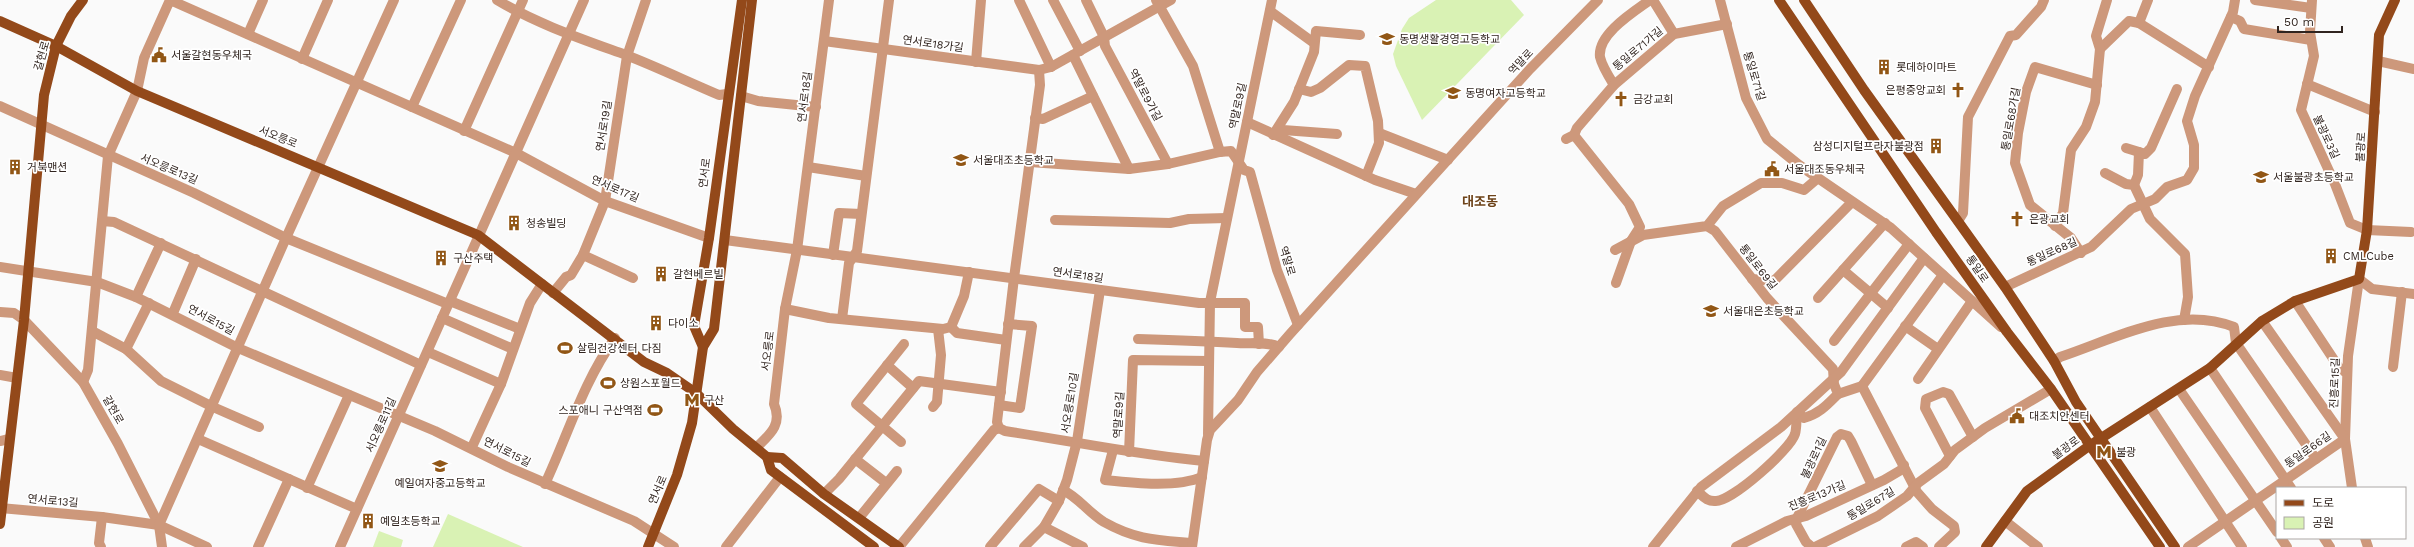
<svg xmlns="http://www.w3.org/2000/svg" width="2414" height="547" font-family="'Work Sans','Noto Sans KR',sans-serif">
<rect width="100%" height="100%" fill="#fafafa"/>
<g fill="#d9f2b4">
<path d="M1436,0H1511L1524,15L1422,120L1396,66L1393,54L1402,29L1409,18Z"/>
<path d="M448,514L523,547H433Z"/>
<path d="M379,531L403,540L401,547H373Z"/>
</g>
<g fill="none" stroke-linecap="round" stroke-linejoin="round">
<g stroke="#cd987b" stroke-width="10">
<path d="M497,0C537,24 582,39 626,55C657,67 688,82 719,95L727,94"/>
<path d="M1019,0L1051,67"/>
<path d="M1053,0L1080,51"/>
<path d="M1086,0L1104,37L1105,46L1168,164"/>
<path d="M1156,0L1193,66L1220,152L1231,151L1244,170L1250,172L1277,270L1298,325"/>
<path d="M1653,0L1674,34"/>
<path d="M1720,0L1746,98L1767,139L1799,165L1891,228L2001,327"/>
<path d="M2255,0L2311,8"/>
<path d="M2312,0L2310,32L2314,56L2301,110L2335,184L2350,223L2367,230L2411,232"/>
<path d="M1270,11L1314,43"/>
<path d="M2231,17L2240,21L2244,29L2311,40"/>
<path d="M2139,23L2209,67"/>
<path d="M248,34L263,0"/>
<path d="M824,41L1039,70L1051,67L1171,0"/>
<path d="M2100,49L2129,21L2139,23L2148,0"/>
<path d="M1073,55L1129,169"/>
<path d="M302,59L328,0"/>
<path d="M2378,61L2414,69"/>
<path d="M976,62L981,0"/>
<path d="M1039,70L1040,85L1014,278L997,422L999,428L1005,431C1072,441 1137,455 1204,461"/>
<path d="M2307,84L2375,112"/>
<path d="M1614,85C1609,77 1602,66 1600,57C1597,34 1635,11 1650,0"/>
<path d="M1299,89L1311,92L1320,88L1349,65L1365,66L1378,121L1379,143L1366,176"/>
<path d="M741,96L758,101L816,107"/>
<path d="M0,106L194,193L286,238L448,304"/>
<path d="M412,107L461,0"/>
<path d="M1035,118L1043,119L1093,96"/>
<path d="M1247,122L1375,180L1416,194"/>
<path d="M464,131L523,0"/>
<path d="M1379,133L1448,160"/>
<path d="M1337,134L1283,130L1273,135L1294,102L1314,52L1316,31L1360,35"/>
<path d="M1574,135L1577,128L1614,85L1674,34L1727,24"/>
<path d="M1566,139L1574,135L1629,204L1640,227L1631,241L1616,283"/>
<path d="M2126,148L2139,152"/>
<path d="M1030,162L1129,169L1168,164L1220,152"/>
<path d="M808,167L866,176"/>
<path d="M2105,173L2126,184L2134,185L2150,219L2185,254L2188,297L2184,320"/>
<path d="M2134,185L2138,175L2139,152L2145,154L2151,148L2177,89"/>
<path d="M1055,220L1170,223L1189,219L1227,218"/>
<path d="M102,221L114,222L421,365"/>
<path d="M1958,221L1963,213L1968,117L2010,36L2016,35L2041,7L2044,0"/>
<path d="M2055,226L2063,213L2071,150L2086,127L2095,102L2100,49L2096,36L2107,0"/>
<path d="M725,240L1199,303H1245V327H1258L1259,344"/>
<path d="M1615,250L1643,235L1707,226L1723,206L1761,183H1782L1804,190L1818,178"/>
<path d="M2081,253L2071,238L2030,205L2015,163L2018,133L2026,92L2035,67L2097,85"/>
<path d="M583,255L633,278"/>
<path d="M833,255L839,213L861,214"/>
<path d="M0,267L97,282L136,297L238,348L435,431L508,467L634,521L674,547"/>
<path d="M1843,270L1888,308"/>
<path d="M1752,279L1774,281L1852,202"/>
<path d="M2359,279L2372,289L2414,294"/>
<path d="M2005,287L2091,247L2131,209L2155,199L2167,187L2187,180L2194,168V145L2187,121L2195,96L2233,12L2235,0"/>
<path d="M553,293L566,277L571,275L583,255L605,201L627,56L646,0"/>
<path d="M136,297L161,243"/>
<path d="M1818,298L1885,223"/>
<path d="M450,301L520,329"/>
<path d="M2295,301L2340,369L2347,373"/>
<path d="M785,309L829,318L943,329L951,327L964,296L969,272"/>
<path d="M0,312L14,313L24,320L83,382L118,444L159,525L162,547"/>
<path d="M173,313L196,259"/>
<path d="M442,318L513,349"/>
<path d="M842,319L849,263L857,251L889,0"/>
<path d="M1905,326L1938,349"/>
<path d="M951,327L957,333L1006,340"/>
<path d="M92,331L126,349L161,381L213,407L259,427"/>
<path d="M1138,339C1172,340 1204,341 1237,343C1251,344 1266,341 1279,347"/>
<path d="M1834,341L1909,244"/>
<path d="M126,349L149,303"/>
<path d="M428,352L501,384"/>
<path d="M2054,361L2060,357C2115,339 2176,304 2234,327L2236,343L2316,459"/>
<path d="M887,365L913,388"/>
<path d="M2393,367L2402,292"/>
<path d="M2210,368L2291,488"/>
<path d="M0,375L17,378"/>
<path d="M1918,379L1972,301"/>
<path d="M83,382L88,370L108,156L137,91L144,58L170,0L516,153L605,201L709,238"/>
<path d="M1862,386L1917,492L1932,509L1954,526L1955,532L1939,547"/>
<path d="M1862,386L1943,275"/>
<path d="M2179,389L2277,532"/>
<path d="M1838,394L1862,386"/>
<path d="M999,405L1020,408L1032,326L1008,324"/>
<path d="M933,407L937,402L941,355L938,329"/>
<path d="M2150,407L2242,547"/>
<path d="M1208,434L1210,302L1272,0"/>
<path d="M198,439L357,509"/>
<path d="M0,441L9,439"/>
<path d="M901,442L856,404L904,344"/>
<path d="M472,447L501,384L530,303L542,284"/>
<path d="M756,448C769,435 783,425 774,404L785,309L797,250L829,0"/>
<path d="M1113,450L1105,480C1133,483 1176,488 1202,477"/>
<path d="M1129,452L1133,360L1209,361"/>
<path d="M1950,456L1925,408L1926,399L1943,392L1949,394L1973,437"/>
<path d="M855,459L886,483"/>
<path d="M545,484C568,435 583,382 615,338"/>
<path d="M307,488L349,395"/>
<path d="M2352,488L2345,439L2348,356L2359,279"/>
<path d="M1063,490C1079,498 1089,513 1104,522C1136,540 1157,540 1192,543"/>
<path d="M1697,491C1703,496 1707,502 1716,501C1732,501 1790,450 1795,434C1797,427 1796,419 1797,412L1804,418C1819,414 1827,405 1838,394L1834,384L1833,369L1767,298L1715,231L1707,226"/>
<path d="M824,494L839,479L919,381L1001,392"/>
<path d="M0,508L102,517L159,525L207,547"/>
<path d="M859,518L897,471"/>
<path d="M2005,521L2038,547"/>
<path d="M159,525L286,238L394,0"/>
<path d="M1044,527L1083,547"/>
<path d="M2281,538L2287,547"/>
<path d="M2324,538L2330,547"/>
<path d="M2365,538L2368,547"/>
<path d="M101,547L99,543L102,517"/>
<path d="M258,547L289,479"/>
<path d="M340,547L584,0"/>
<path d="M726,547L780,477"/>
<path d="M899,547L994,430L999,428"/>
<path d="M990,547L1039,489L1059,501"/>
<path d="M1024,547L1044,527L1059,501L1067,480L1077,441L1100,290"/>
<path d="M1192,547L1207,440L1210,430L1238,400L1257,372L1290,334L1530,69L1598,0"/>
<path d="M1653,547L1701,487L1781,427L1841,372L1924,258"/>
<path d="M1736,547L1787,521L1806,516L1884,480L1901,470L1904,465"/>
<path d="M1812,547L1806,542L1796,524L1797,518L1837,437L1841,434L1848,436L1851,441L1872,485"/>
<path d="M1815,547L1878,516L1907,496L1918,483L1944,464L1955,450L1985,428L2051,389"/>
<path d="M1906,547L1916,542L1923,547"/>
<path d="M2188,547L2345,439L2262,321"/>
</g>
<g stroke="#93491a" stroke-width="10">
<path d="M1779,0L1936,232L2007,332L2051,389L2160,547"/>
<path d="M1804,0L1864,90L2005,287L2054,361L2076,402L2175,547"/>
<path d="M0,21L56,46L137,91L478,235L644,362L667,373L696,393L733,429L767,457L771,470L874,547"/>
<path d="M703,347L694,326L709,238L742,0"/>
<path d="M767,457L782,458L824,494L899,547"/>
<path d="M0,524L24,320L44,95L56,46L71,16L83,0"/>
<path d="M648,547L677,475L692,423L703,347L714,329L752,0"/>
<path d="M1986,547L2027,491L2089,446L2210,368L2262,321L2295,301L2359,279L2367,230L2379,35L2395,0"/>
</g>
</g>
<defs>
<g id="school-bare" transform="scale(1.2)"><path d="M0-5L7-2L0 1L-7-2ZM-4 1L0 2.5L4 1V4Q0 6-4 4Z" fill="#915615" stroke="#fff" stroke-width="2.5" paint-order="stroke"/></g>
<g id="civic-bare" transform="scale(1.2)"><path d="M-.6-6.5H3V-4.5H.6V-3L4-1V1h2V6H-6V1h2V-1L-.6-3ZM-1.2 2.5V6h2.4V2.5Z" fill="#915615" stroke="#fff" stroke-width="2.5" paint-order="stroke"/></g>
<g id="building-bare" transform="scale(1.2)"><path d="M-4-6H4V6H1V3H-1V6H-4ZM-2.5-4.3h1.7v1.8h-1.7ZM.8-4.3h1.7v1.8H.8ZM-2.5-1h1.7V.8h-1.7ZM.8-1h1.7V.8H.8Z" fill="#915615" stroke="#fff" stroke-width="2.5" paint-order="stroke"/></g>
<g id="church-bare" transform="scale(1.2)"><path d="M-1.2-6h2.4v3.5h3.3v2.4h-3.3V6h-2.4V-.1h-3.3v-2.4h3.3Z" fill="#915615" stroke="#fff" stroke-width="2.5" paint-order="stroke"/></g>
<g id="stadium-bare" transform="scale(1.2)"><path d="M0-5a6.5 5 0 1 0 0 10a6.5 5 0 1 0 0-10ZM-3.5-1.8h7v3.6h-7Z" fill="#915615" stroke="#fff" stroke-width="2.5" paint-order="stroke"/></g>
<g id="metro-bare" transform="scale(1.2)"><path d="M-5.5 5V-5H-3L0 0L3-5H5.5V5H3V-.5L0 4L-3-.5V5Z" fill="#915615" stroke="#fff" stroke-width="2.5" paint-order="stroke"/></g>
</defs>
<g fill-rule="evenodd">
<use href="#school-bare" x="1387" y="39"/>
<use href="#civic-bare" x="159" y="55"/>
<use href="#building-bare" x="1884" y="67"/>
<use href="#church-bare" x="1958" y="90"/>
<use href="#school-bare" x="1453" y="93"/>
<use href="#church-bare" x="1621" y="99"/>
<use href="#building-bare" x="1936" y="146"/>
<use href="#school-bare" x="961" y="160"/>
<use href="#building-bare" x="15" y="167"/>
<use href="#civic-bare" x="1772" y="169"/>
<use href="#school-bare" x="2261" y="177"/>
<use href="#church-bare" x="2017" y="219"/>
<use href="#building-bare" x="514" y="223"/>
<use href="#building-bare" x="2331" y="256"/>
<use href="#building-bare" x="441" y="258"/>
<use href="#building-bare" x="661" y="274"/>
<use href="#school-bare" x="1711" y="311"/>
<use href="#building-bare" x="656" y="323"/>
<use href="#stadium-bare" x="565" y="348"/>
<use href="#stadium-bare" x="608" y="383"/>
<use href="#metro-bare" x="692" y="400"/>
<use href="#stadium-bare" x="655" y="410"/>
<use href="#civic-bare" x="2017" y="416"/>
<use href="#metro-bare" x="2104" y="452"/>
<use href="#school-bare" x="440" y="466"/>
<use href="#building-bare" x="368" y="521"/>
</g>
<g text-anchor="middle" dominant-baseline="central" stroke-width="3.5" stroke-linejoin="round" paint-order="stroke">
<g font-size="11" fill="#30241f" stroke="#fff" text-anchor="start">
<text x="1399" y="39">동명생활경영고등학교</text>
<text x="171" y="55">서울갈현동우체국</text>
<text x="1896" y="67">롯데하이마트</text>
<text x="1946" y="90" text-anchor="end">은평중앙교회</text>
<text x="1465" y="93">동명여자고등학교</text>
<text x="1633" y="99">금강교회</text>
<text x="1924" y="146" text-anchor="end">삼성디지털프라자불광점</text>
<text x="973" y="160">서울대조초등학교</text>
<text x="27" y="167">거북맨션</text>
<text x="1784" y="169">서울대조동우체국</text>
<text x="2273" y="177">서울불광초등학교</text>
<text x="2029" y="219">은광교회</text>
<text x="526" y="223">청송빌딩</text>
<text x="2343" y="256">CMLCube</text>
<text x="453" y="258">구산주택</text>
<text x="673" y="274">갈현베르빌</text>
<text x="1723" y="311">서울대은초등학교</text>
<text x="668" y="323">다이소</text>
<text x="577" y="348">살림건강센터 다짐</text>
<text x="620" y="383">상원스포월드</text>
<text x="704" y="400">구산</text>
<text x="643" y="410" text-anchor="end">스포애니 구산역점</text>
<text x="2029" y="416">대조치안센터</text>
<text x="2116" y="452">불광</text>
<text x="440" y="483" text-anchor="middle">예일여자중고등학교</text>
<text x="380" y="521">예일초등학교</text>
</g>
<g font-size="11" fill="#30241f" stroke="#fff">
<text transform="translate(933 44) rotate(8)">연서로18가길</text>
<text transform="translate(1638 49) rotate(-40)">통일로71가길</text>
<text transform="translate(42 56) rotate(-74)">갈현로</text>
<text transform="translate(1521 62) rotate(-47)">역말로</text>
<text transform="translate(1754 76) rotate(73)">통일로71길</text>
<text transform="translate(1145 95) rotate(62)">역말로9가길</text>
<text transform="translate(805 97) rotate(-83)">연서로18길</text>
<text transform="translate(1238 106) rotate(-78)">역말로9길</text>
<text transform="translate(2011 119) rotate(-80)">통일로68가길</text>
<text transform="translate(604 126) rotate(-81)">연서로19길</text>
<text transform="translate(278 137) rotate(22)">서오릉로</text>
<text transform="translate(2326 137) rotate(65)">불광로3길</text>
<text transform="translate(2361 147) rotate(-87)">불광로</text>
<text transform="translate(169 169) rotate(23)">서오릉로13길</text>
<text transform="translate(705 173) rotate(-83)">연서로</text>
<text transform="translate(615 189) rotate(23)">연서로17길</text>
<text transform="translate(2052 252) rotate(-24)">통일로68길</text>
<text transform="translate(1287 261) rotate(73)">역말로</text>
<text transform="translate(1758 267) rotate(52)">통일로69길</text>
<text transform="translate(1977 269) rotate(55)">통일로</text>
<text transform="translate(1078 275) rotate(8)">연서로18길</text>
<text transform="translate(211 320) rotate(28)">연서로15길</text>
<text transform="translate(768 351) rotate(-83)">서오릉로</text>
<text transform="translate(2335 383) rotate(-88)">진흥로15길</text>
<text transform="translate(1070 403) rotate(-81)">서오릉로10길</text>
<text transform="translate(113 410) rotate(60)">갈현로</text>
<text transform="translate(1119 415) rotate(-87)">역말로9길</text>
<text transform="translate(381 425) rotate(-66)">서오릉로11길</text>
<text transform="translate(2066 448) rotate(-36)">불광로</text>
<text transform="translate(2308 450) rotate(-35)">통일로66길</text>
<text transform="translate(507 452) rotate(27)">연서로15길</text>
<text transform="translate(1814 458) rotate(-65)">불광로1길</text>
<text transform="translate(658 490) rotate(-67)">연서로</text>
<text transform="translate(1817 496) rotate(-22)">진흥로13가길</text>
<text transform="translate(53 501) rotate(5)">연서로13길</text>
<text transform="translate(1871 504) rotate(-31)">통일로67길</text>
</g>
<g font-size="13" font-weight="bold" fill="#6d4319" stroke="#fff">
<text x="1480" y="201">대조동</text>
</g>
</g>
<rect x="2276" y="487" width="130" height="52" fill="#ffffff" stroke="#aca7a5"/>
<rect x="2284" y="500" width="20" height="6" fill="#93491a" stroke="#aca7a5"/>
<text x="2312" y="507" font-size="12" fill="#30241f">도로</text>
<rect x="2284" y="517" width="20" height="12" fill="#d9f2b4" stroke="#aca7a5"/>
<text x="2312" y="527" font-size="12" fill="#30241f">공원</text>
<path d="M2278 26v6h64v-6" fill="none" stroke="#30241f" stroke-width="2"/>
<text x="2284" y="26" font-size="12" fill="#30241f" stroke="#ffffff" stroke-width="3" paint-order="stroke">50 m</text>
</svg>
